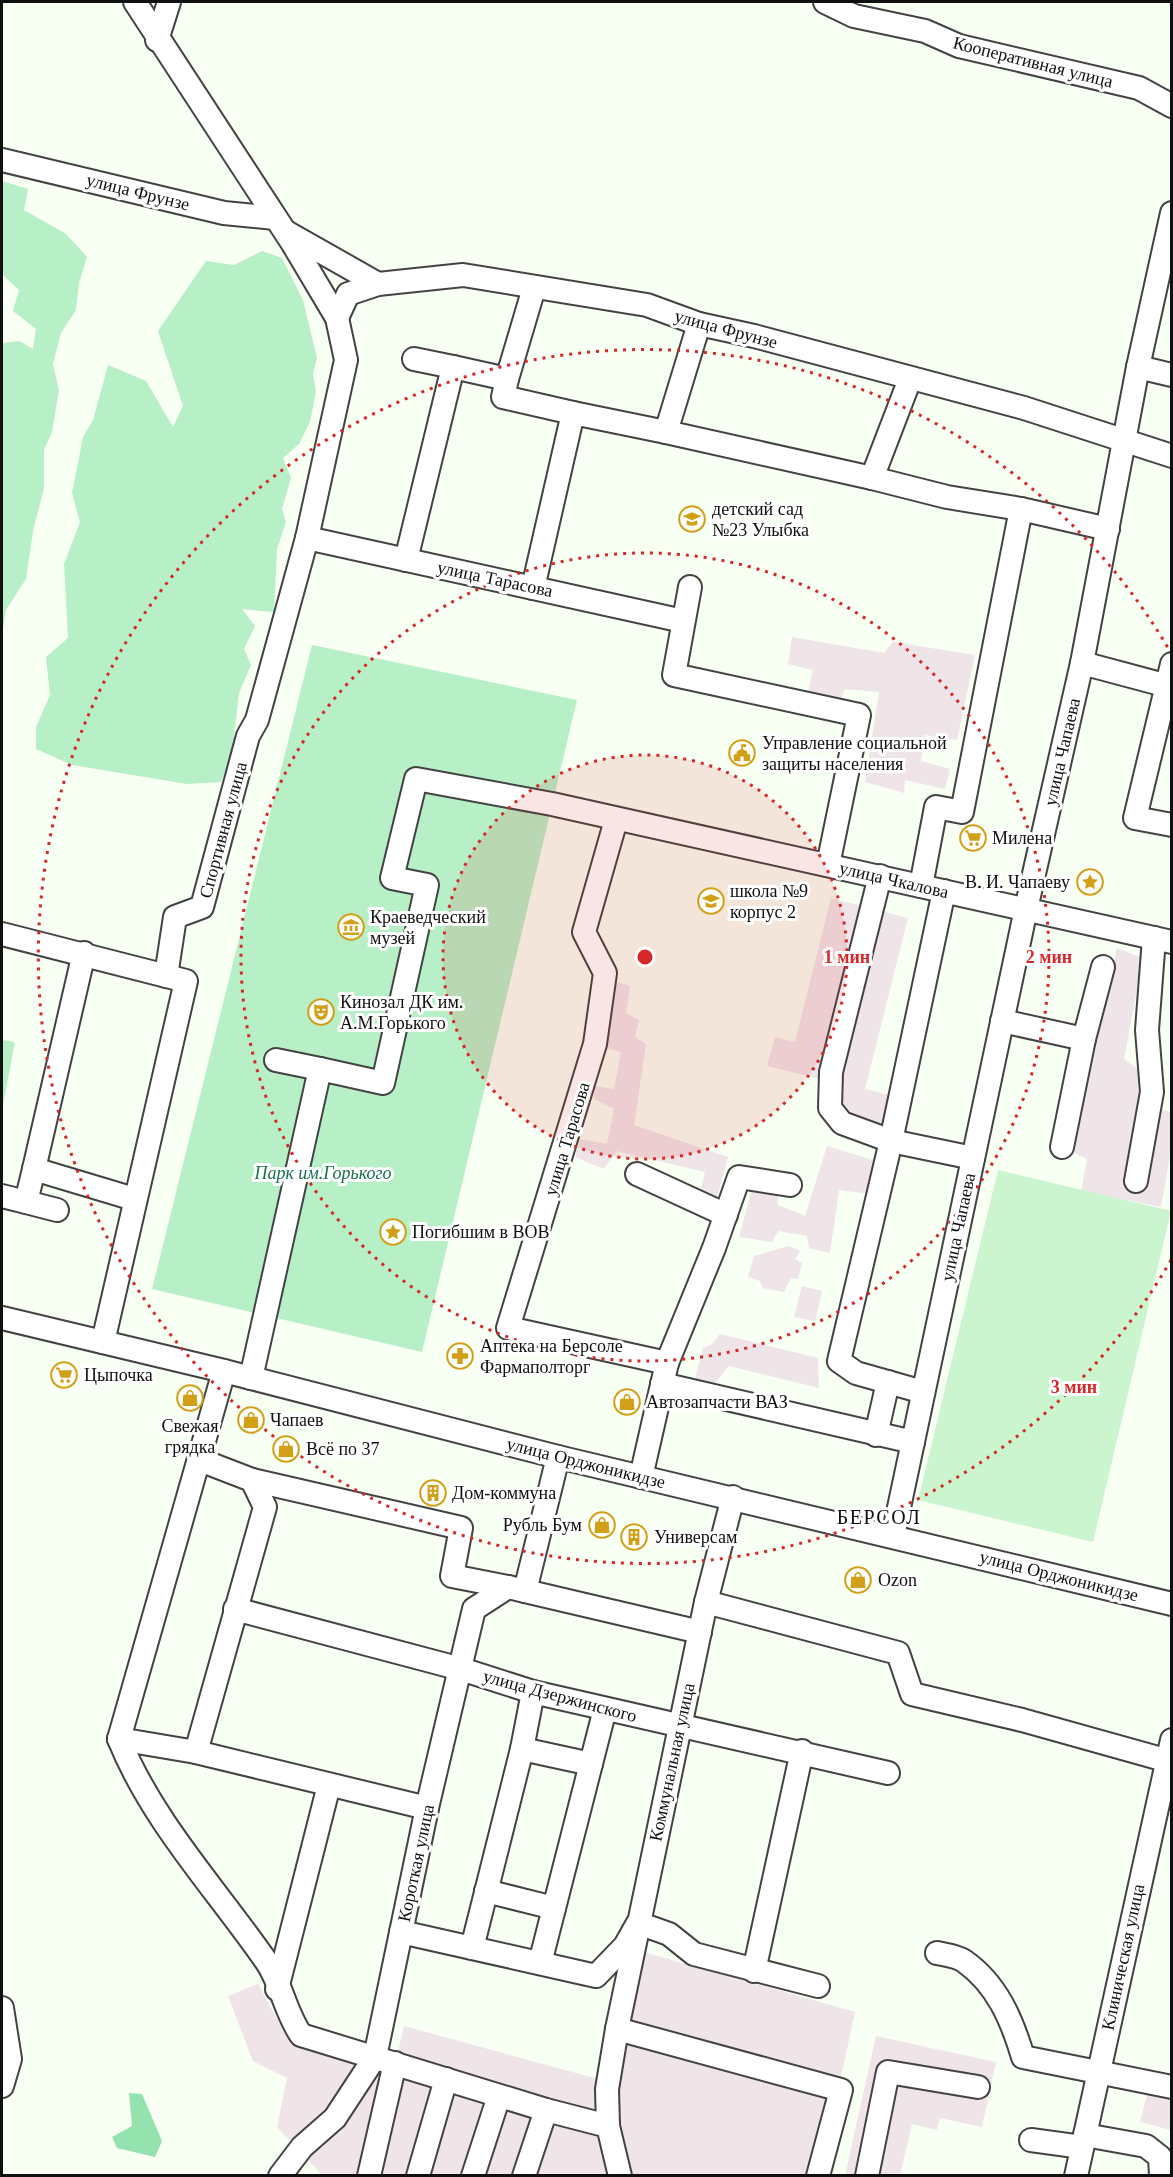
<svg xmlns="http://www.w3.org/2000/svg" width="1173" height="2177" font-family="'Times New Roman',serif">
<rect width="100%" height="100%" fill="#f8fff3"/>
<g fill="#efe4e7">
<path d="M792,637L884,653L893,642L975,655L957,740L925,735L921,761L950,769L945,789L905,780L904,793L865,782L879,692L845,689L837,707L806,701L813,670L788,664Z"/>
<path d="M831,898L908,918L865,1089L890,1095L882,1126L822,1111L829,1081L767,1066L775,1037L795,1042Z"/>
<path d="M1117,948L1143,958L1124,1059L1143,1073L1138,1104L1171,1112V1150L1161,1207L1081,1191L1087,1159L1071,1151Z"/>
<path d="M610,980L630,986L626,1013L639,1020L635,1037L646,1044L634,1125L728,1157L717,1197L700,1194L705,1172L617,1151L604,1169L575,1157L580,1139L607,1144L614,1109L594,1099V1086L614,1089L621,1052L594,1045Z"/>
<path d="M827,1146L879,1162L869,1194L839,1190L830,1253L809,1248L807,1236L778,1231L772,1242L739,1237L752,1189L777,1193L778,1205L805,1216Z"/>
<path d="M789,1246L800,1251L795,1259L802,1263L798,1279L791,1278L784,1292L763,1288L760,1281L748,1277L754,1256Z"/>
<path d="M802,1286L822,1291L815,1321L794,1317Z"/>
<path d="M720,1334L818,1358L819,1388L729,1366L712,1387L694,1384L703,1348L712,1344Z"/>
<path d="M640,1951L855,2012L820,2175L323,2176L277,2127L287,2078L253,2061L228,1996L258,1984L285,2034L394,2070L404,2026L609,2082Z"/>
<path d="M876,2036L996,2062L982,2127L940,2118L937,2130L912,2124L900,2175L845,2176Z"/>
<path d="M1149,2087L1171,2093V2130L1140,2122Z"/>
</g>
<g fill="#b7efc6">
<path d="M2,181L28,189L24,210L66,234L87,257L79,283L76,310L61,333L53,364L59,390L52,432L44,450V488L33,531L26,579L6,610L2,636V343L19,341L33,349L36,329L13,311L19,290L2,274Z"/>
<path d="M262,251L282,258L303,300L317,358L313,374L316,392L310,422L299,444L283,458L291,478L282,509L286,522L277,549L274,612L242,609L255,626L244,649L251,665L239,693L232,754L221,782L187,784L72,765L36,749V727L50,695L46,657L68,638L64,564L80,522L72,493L83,437L93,420L108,365L146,381L173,427L183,406L158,331L206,261L234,265Z"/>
<path d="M312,645L577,700L422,1352L152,1289Z"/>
<path d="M2,1040L15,1042L2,1110Z"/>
</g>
<path fill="#94e2ae" d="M129,2093L142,2094L162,2141L155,2157L117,2148L112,2137L132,2126Z"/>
<path fill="#caf5cf" d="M998,1170L1171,1211L1093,1542L918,1500Z"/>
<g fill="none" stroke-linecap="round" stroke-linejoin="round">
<g stroke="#434343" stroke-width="26">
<g id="minor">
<path d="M135,2L293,244L337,318L346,360L307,538L257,720L248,736L202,907L175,917L166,976"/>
<path d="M825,2L854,16L925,31L959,46L1139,88L1172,106"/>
<path d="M157,40L169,2"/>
<path d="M2,160L224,213L275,218"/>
<path d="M288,233L378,284"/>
<path d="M337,318L348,294L378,284L463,275L647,305L699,324L754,336L1024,408L1172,456"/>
<path d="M699,324L666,432L872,478"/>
<path d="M453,367L507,379L534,288"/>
<path d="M1138,367L1172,375"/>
<path d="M507,379L503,397L573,413L533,588"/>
<path d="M910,379L872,478L947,497L1021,509"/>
<path d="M573,413L666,432"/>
<path d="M307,538L683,621"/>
<path d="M406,560L453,367L414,359"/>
<path d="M690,587L674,675L859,715L828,865"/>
<path d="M1082,663L1172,687"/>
<path d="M1172,664L1135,818L1172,825"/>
<path d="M616,820L584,932L605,973L595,1044L508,1328L667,1363L641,1477"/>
<path d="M880,876L831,1072L830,1108L842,1123L891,1141L973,1158"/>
<path d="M921,886L936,807L962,812L1021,509L1108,529"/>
<path d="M2,934L186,981L103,1342"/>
<path d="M1002,1021L1084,1039"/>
<path d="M276,1060L320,1069"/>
<path d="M1062,1147L1084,1039L1103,967"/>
<path d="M34,1169L84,953"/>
<path d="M637,1174L726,1215"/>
<path d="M1136,1181L1152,1092L1147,1030L1154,938"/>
<path d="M2,1196L26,1202L34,1169L134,1199"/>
<path d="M26,1202L57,1210"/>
<path d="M2,1318L224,1371L558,1457L1172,1604"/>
<path d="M667,1363L714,1248L739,1177L790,1185"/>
<path d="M251,1378L320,1069L383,1083L427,885L392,878L416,779L552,804L1172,942"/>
<path d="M662,1384L913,1442"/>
<path d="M923,1392L856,1373L839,1361L891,1141L944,891"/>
<path d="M876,1435L888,1382"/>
<path d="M252,1480L461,1528L452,1576L508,1587"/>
<path d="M893,1536L1026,909L1082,663L1138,367L1172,213"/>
<path d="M525,1591L700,1632"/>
<path d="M706,1602L898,1653L912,1694L1022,1720L1172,1762"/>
<path d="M235,1609L461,1669L533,1692L888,1773"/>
<path d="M119,1739C152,1821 216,1889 266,1961C281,1982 285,2012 301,2035L546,2110L608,2126L620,2176"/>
<path d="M119,1739L224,1371"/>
<path d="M119,1739L196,1752L427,1808"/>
<path d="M522,1749L591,1764"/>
<path d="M196,1752L265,1507L252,1480L200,1460"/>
<path d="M486,1891L554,1908"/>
<path d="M401,1932L596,1976L625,1946L638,1923L669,1934L694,1954L818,1986"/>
<path d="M472,1948L522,1749L533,1692"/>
<path d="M937,1953C946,1955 957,1956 964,1961C997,1984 1012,2020 1023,2057L1172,2087"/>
<path d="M540,1963L605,1709"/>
<path d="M754,1971L802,1751"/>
<path d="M277,1989L329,1785"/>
<path d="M2,2008L10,2059L2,2086"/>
<path d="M617,2029L841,2090L818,2176"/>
<path d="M608,2126L607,2089L617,2029L706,1602L733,1497"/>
<path d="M1085,2135L1146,2146L1160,2157L1161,2176"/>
<path d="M1031,2140L1082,2147"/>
<path d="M280,2176L302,2147L335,2118L375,2057L427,1808L474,1609L508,1587L525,1591L558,1457"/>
<path d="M369,2176L395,2063"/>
<path d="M418,2176L446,2079"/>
<path d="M473,2176L499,2096"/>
<path d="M524,2176L546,2110"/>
<path d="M867,2176L888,2072L978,2087"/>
<path d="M1076,2176L1172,1740"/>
</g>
</g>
<use href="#minor" stroke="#fff" stroke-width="22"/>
</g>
<circle cx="645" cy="957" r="202" fill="#d62828" fill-opacity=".12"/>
<g fill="none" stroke="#d62828" stroke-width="3" stroke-dasharray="3 6">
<circle cx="645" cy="957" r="202"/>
<circle cx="645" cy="957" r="404"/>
<path d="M1171 1260A607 607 0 1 1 1171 653"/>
</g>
<defs>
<g id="school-ring" transform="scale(1.35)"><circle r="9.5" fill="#fff" stroke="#d1a016" stroke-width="1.5"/><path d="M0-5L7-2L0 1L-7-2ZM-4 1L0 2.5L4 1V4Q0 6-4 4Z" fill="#d1a016"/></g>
<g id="civic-ring" transform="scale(1.35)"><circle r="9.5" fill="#fff" stroke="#d1a016" stroke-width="1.5"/><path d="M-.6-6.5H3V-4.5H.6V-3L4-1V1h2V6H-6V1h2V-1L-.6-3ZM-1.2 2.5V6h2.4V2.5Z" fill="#d1a016"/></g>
<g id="supermarket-ring" transform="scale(1.35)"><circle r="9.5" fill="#fff" stroke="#d1a016" stroke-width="1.5"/><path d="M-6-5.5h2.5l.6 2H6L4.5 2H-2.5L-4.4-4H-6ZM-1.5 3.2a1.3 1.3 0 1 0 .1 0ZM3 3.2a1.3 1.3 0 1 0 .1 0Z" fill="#d1a016"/></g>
<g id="sight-ring" transform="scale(1.35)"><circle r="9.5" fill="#fff" stroke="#d1a016" stroke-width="1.5"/><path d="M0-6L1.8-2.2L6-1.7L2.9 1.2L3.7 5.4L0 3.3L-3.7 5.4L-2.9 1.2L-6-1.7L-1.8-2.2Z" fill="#d1a016"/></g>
<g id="museum-ring" transform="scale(1.35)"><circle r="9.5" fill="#fff" stroke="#d1a016" stroke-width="1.5"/><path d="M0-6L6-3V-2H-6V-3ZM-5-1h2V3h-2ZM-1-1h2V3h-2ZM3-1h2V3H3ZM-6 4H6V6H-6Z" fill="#d1a016"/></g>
<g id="theatre-ring" transform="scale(1.35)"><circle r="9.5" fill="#fff" stroke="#d1a016" stroke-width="1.5"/><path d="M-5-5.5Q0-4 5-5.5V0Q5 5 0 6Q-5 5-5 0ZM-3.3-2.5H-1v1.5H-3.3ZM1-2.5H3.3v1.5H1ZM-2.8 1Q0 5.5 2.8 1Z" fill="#d1a016"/></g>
<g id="pharmacy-ring" transform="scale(1.35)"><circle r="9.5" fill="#fff" stroke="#d1a016" stroke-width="1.5"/><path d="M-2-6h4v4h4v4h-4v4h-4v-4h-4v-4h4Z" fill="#d1a016"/></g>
<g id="shop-ring" transform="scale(1.35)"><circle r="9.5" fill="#fff" stroke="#d1a016" stroke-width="1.5"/><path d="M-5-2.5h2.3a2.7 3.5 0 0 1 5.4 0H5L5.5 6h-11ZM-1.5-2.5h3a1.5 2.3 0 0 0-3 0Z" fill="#d1a016"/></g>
<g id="building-ring" transform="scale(1.35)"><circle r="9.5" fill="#fff" stroke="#d1a016" stroke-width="1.5"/><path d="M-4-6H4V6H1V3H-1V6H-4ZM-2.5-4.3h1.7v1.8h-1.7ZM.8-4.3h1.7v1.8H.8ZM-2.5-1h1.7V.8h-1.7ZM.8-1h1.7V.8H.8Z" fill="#d1a016"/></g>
</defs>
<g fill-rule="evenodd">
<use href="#school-ring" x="692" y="519"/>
<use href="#civic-ring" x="742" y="753"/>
<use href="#supermarket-ring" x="973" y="838"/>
<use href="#sight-ring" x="1090" y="882"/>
<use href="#school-ring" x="711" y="901"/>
<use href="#museum-ring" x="351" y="927"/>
<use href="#theatre-ring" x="321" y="1012"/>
<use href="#sight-ring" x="393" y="1232"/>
<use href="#pharmacy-ring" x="460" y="1356"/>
<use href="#supermarket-ring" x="64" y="1375"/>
<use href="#shop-ring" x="190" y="1398"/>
<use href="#shop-ring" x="627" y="1402"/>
<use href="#shop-ring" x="251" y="1420"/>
<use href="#shop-ring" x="286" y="1449"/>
<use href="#building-ring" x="433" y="1493"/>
<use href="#shop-ring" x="602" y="1525"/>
<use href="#building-ring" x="634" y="1537"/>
<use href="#shop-ring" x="858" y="1580"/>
</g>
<g text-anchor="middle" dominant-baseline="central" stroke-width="6" stroke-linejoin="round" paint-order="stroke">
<g font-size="18" fill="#101010" stroke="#fff">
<text transform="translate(1033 62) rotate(14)">Кооперативная улица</text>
<text transform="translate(138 192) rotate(14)">улица Фрунзе</text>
<text transform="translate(726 329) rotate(15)">улица Фрунзе</text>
<text transform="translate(495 579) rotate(12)">улица Тарасова</text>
<text transform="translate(1062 752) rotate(-77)">улица Чапаева</text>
<text transform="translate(223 830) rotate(-75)">Спортивная улица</text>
<text transform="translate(894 880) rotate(13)">улица Чкалова</text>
<text transform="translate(567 1139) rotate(-73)">улица Тарасова</text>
<text transform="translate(958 1227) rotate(-78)">улица Чапаева</text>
<text transform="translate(586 1463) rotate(14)">улица Орджоникидзе</text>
<text transform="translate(1059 1576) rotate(14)">улица Орджоникидзе</text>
<text transform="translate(560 1696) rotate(15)">улица Дзержинского</text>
<text transform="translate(672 1762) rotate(-78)">Коммунальная улица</text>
<text transform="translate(416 1863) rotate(-78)">Короткая улица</text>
<text transform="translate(1123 1957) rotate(-78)">Клиническая улица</text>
</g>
<g font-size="18" fill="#101010" stroke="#fff" text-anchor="start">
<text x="712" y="509">детский сад<tspan x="712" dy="21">№23 Улыбка</tspan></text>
<text x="762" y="743">Управление социальной<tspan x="762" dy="21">защиты населения</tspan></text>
<text x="992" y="838">Милена</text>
<text x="1070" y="882" text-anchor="end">В. И. Чапаеву</text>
<text x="730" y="891">школа №9<tspan x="730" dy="21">корпус 2</tspan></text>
<text x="370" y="917">Краеведческий<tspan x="370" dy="21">музей</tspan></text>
<text x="340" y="1002">Кинозал ДК им.<tspan x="340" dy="21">А.М.Горького</tspan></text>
<text x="412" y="1232">Погибшим в ВОВ</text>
<text x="480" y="1346">Аптека на Берсоле<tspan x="480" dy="21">Фармаполторг</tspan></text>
<text x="84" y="1375">Цыпочка</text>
<text x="646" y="1402">Автозапчасти ВАЗ</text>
<text x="270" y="1420">Чапаев</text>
<text x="190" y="1426" text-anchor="middle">Свежая<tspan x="190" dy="21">грядка</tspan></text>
<text x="306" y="1449">Всё по 37</text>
<text x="452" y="1493">Дом-коммуна</text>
<text x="582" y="1525" text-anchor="end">Рубль Бум</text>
<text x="654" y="1537">Универсам</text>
<text x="878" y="1580">Ozon</text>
</g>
<g font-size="18" font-style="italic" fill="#17714b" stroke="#fff">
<text x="323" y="1173">Парк им.Горького</text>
</g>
<g font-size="20" letter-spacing="1.5" fill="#101010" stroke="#fff">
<text x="879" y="1517">БЕРСОЛ</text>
</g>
</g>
<circle cx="645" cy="957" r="9" fill="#d62828" stroke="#fff" stroke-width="3"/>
<g font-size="18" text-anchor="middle" font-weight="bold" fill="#d62828" stroke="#fff" stroke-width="6" stroke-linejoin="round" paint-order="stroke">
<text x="847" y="963">1 мин</text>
<text x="1049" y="963">2 мин</text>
<text x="1074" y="1393">3 мин</text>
</g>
<rect width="1173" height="2177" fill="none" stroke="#101010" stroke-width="6"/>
</svg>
